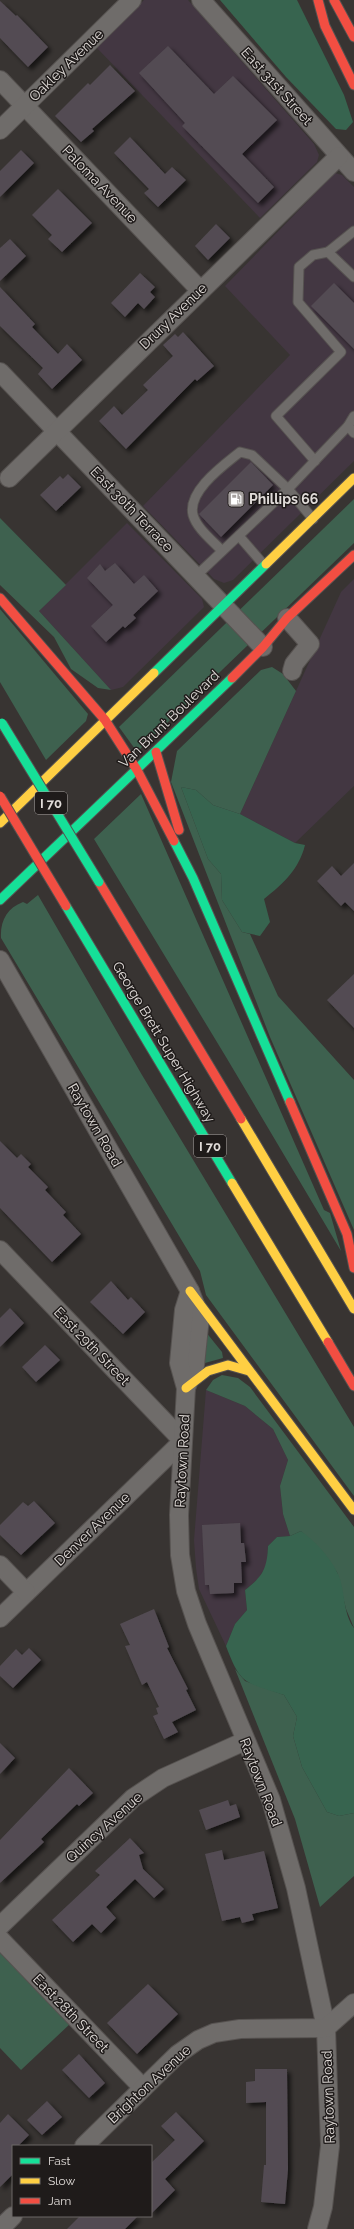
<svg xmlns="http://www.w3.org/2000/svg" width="354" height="2229" font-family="Raleway,sans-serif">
<defs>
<filter id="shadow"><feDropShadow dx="3.5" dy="3.5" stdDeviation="2" flood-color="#0009"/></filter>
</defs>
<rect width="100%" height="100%" fill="#383432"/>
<g fill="#433742">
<path d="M144,0H188L314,144L319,155L317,162L260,218L96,47Z"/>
<path d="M335,173L342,175L354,187V461L233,580L224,583L214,579L143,506L290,355L225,286Z"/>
<path d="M127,523L202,599L204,607L123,687L111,690L39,611Z"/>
<path d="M354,579V786L295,843L240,814L341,592Z"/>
<path d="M206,1390L245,1406L273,1429L288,1460L280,1486L283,1514L290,1536L277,1537L268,1546L267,1565L258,1579L245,1590L247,1610L235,1624L226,1646L199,1589L196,1568L194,1540Z"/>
</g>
<g fill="#3e614f">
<path d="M354,499V543L139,750L135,749L119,727Z"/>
<path d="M0,518L66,585L39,611L111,690L98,688L71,669L54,637L0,585Z"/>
<path d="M0,609L88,714L86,721L46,760L0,682Z"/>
<path d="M272,667L283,674L296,691L240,814L213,805L196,790L181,787L208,859L221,874L222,900L242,932L250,934L278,996L354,1080V1230L270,1037L171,782L177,751L261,670Z"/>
<path d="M141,794L324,1210L330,1213L341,1251L226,1057L94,839Z"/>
<path d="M38,895L142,1075L354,1427V1496L206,1295L200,1271L1,938C0,921 7,908 23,902L27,904Z"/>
<path d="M205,1331L222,1352L223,1358L205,1363Z"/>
<path d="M222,1375L238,1378L250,1387L354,1527V1628L346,1609L337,1572L301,1531L290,1536L283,1514L280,1486L288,1460L273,1429L245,1406L206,1390L213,1380Z"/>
<path d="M235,1669L245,1681L284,1695L297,1717L293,1736L302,1767L327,1812L339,1816L354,1813V1876L320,1907L295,1819Z"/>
<path d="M0,1949L71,2023L21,2070L0,2048Z"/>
</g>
<g fill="#37644f">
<path d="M220,0H297L344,95L353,122L346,130L336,129L286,77Z"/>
<path d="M181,787L196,790L213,805L240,814L295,843L305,845C299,869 284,883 264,899L270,922L260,936L242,932L222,900L221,874L208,859Z"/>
<path d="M301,1531C315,1541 329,1556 337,1572C346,1589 342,1612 354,1628V1813L339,1816L327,1812L302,1767L293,1736L297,1717L284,1695C245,1682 241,1686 226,1646L235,1624L247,1610L245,1590C263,1576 267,1569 268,1546L277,1537L290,1536Z"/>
</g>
<g fill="#534c53" filter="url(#shadow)">
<path d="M0,1L16,16L17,15L48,47L28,67L0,38Z"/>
<path d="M168,46L214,94L233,76L277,120L242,154L274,187L258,203L182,126L185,123L139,73Z"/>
<path d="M110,65L135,91L92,129L94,131L81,142L55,116L88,83L90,85Z"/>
<path d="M130,137L165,174L172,167L186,180L158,207L144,193L149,189L114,153Z"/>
<path d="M21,150L34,163L0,197V171Z"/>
<path d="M58,189L92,223L62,252L48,239L52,235L32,215Z"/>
<path d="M216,224L230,238L208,260L195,246Z"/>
<path d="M10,239L26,256L0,281V248Z"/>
<path d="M140,273L155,287L150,292L155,297L144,309L138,303L125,317L111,303Z"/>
<path d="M334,283L354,303V349L311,306Z"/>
<path d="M0,287L35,324L32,327L58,354L67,344L82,360L52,389L38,374L43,368L0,326Z"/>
<path d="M183,332L214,366L197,381L195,379L126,449L99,421L114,406L122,415L148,390L143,385L173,356L163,345L175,334L178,337Z"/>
<path d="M251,462L273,485L221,537L199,514Z"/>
<path d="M68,474L81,487L56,511L40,495L60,476L63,479Z"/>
<path d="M115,563L134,584L144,575L158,591L133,615L136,618L125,628L123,626L106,642L91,626L113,605L87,578L100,564L105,571Z"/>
<path d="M354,863V911L345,902L341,906L317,881L332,866L341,876Z"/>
<path d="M354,974V1028L327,1000Z"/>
<path d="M0,1141L17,1158L21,1154L31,1164L28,1167L48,1187L45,1190L66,1212L63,1215L81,1234L52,1262L0,1208Z"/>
<path d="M111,1281L128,1300L131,1297L145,1312L123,1334L90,1302Z"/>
<path d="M10,1308L24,1323L0,1347V1318Z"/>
<path d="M45,1345L60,1360L36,1382L22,1367Z"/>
<path d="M34,1501L55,1523L21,1555L0,1535V1525L23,1502L28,1506Z"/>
<path d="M240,1523L241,1543H244L246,1562H241L242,1583H234V1593L210,1594L209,1585H205L202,1525Z"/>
<path d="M154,1609L169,1647L167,1648L188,1689L186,1690L196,1710L172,1722L178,1732L164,1739L153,1716L158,1714L156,1708L159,1707L147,1682L142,1685L125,1646L130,1645L120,1624Z"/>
<path d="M29,1648L41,1660L13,1688L0,1676V1666L16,1649L22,1655Z"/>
<path d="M0,1743L15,1758L0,1774Z"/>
<path d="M69,1768L93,1793L79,1806L77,1804L41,1839L44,1842L0,1883V1840Z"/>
<path d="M228,1800L230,1806L236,1804L240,1817L206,1830L199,1810Z"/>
<path d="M130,1838L144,1853L139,1855L143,1869L164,1889L154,1898L135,1879L106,1907L116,1918L101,1933L92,1924L73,1942L52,1920L100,1875L95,1871Z"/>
<path d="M222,1850L224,1860L264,1851L278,1908L252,1914L254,1920L242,1923L240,1917L222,1921L205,1854Z"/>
<path d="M148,1984L178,2014L137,2054L107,2023Z"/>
<path d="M79,2054L105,2083L89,2098L62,2070Z"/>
<path d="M255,2069H287L288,2169L285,2204L261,2202L264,2165H266V2102L246,2103V2082L255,2081Z"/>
<path d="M47,2101L62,2117L42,2135L27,2120Z"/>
<path d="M176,2112L204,2141L165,2179L175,2190L151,2214V2163L175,2140L161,2126Z"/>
<path d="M8,2114L29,2135L18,2146H13V2174L0,2187V2123Z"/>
<path d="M80,2216H138L125,2229H67Z"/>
</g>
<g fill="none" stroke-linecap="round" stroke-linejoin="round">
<g stroke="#565250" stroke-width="11">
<g id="lane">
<path d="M328,252L354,231"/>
<path d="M348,426L354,416"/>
<path d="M315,461L276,416L341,352L298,302L299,267L313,255L328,252L354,277"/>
<path d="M239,536L264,565"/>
<path d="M222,551C213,541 197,529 193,515C187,491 224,465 240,452L252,455L288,489L313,519"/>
<path d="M196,576L288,489L348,426L354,433"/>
</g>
</g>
<g stroke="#565250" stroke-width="20">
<g id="street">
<path d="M201,0L354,172"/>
<path d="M0,80L200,290"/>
<path d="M0,130L132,0"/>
<path d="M0,372L263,647"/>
<path d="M9,478L339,156"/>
<path d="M287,618L310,644L294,664L292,671"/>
<path d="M0,960L190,1291L200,1317L195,1365L186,1388"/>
<path d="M0,1250L183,1441L0,1618"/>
<path d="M190,1291L184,1310L179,1363L186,1388L179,1515L180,1555L186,1591L197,1624L271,1800L296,1888L326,2028L330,2146L323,2207L317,2229"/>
<path d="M0,1565L26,1592"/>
<path d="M0,1926L133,1798L163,1778L245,1741"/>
<path d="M0,1939L143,2088"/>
<path d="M84,2146L178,2054L198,2040L214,2033L240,2029L326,2028L354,2003"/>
<path d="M0,2229L13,2216"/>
</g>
</g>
<g stroke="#565250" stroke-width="11">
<g id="fast">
<path d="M154,673L266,564"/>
<path d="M174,841L193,878L290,1102"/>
<path d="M0,900L232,678"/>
<path d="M66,906L232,1183"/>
</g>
</g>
<g stroke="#565250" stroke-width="11">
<g id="slow">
<path d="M266,564L354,478"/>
<path d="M0,823L154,673"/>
<path d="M241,1119L354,1309"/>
<path d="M232,1183L328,1342"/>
<path d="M190,1291L354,1510"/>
<path d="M186,1388L208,1371L228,1365L249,1371"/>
</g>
</g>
<g stroke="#565250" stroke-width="11">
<g id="jam">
<path d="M318,0L325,26L354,85"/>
<path d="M334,0L354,37"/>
<path d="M0,598L105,720L137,770L174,841"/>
<path d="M232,678L263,647L287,618L354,555"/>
<path d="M156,752L179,830"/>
<path d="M99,882L241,1119"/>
<path d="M290,1102L347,1234L354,1268"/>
<path d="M328,1342L354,1386"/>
</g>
</g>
<use href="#lane" stroke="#6f6c6a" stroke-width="9"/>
<use href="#street" stroke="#6f6c6a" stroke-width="18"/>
<use href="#fast" stroke="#16e098" stroke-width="9"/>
<use href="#slow" stroke="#ffcf43" stroke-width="9"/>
<use href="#jam" stroke="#f24e42" stroke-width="9"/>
<g stroke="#565250" stroke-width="11" stroke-linecap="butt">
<path id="fast-bridge" d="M2,723L99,882"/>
</g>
<g stroke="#565250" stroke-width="11" stroke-linecap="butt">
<path id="jam-bridge" d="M0,796L66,906"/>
</g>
<use href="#fast-bridge" stroke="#16e098" stroke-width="9"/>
<use href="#jam-bridge" stroke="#f24e42" stroke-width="9"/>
</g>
<defs>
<g id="fuel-square" transform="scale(0.9)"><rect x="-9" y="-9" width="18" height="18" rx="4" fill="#a6a19f" stroke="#1f1b1a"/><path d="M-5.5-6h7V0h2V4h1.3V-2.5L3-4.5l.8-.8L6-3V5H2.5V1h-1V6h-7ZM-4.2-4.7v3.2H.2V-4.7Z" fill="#fff"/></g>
</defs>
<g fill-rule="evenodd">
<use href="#fuel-square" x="236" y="499"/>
</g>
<g text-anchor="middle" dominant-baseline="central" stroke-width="3" stroke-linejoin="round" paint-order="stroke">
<g fill="#1f1b1a" stroke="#a7a2a0" stroke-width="1">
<rect x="35" y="792" width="32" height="22" rx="3"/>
<rect x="194" y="1135" width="32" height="22" rx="3"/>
</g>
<g font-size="13" font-weight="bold" fill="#e1dcd9">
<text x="51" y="803">I 70</text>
<text x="210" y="1146">I 70</text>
</g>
<g font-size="14" fill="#e1dcd9" stroke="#1f1b1a">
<text transform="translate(66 65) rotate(-44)">Oakley Avenue</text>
<text transform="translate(277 86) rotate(48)">East 31st Street</text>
<text transform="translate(100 184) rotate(46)">Paloma Avenue</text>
<text transform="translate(173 316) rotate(-44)">Drury Avenue</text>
<text transform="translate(132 509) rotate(46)">East 30th Terrace</text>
<text transform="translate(169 719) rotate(-44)">Van Brunt Boulevard</text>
<text transform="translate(164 1042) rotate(59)">George Brett Super Highway</text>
<text transform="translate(95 1125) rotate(60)">Raytown Road</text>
<text transform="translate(92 1346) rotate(46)">East 29th Street</text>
<text transform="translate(182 1461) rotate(-87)">Raytown Road</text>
<text transform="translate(92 1529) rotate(-44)">Denver Avenue</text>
<text transform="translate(261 1782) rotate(69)">Raytown Road</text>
<text transform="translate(104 1827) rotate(-42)">Quincy Avenue</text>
<text transform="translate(71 2013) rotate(46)">East 28th Street</text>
<text transform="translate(149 2084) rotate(-43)">Brighton Avenue</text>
<text transform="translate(328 2097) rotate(-92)">Raytown Road</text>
</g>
<g font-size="14" font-weight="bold" fill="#e1dcd9" stroke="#1f1b1a" text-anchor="start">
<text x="249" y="499">Phillips 66</text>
</g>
</g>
<rect x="12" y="2145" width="140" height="72" fill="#1f1b1a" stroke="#6d6866"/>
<rect x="20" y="2158" width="20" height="6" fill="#16e098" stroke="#6d6866"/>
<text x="48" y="2165" font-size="12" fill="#e1dcd9">Fast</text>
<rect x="20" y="2178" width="20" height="6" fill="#ffcf43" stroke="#6d6866"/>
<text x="48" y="2185" font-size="12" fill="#e1dcd9">Slow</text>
<rect x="20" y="2198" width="20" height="6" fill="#f24e42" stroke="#6d6866"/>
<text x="48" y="2205" font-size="12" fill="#e1dcd9">Jam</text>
</svg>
